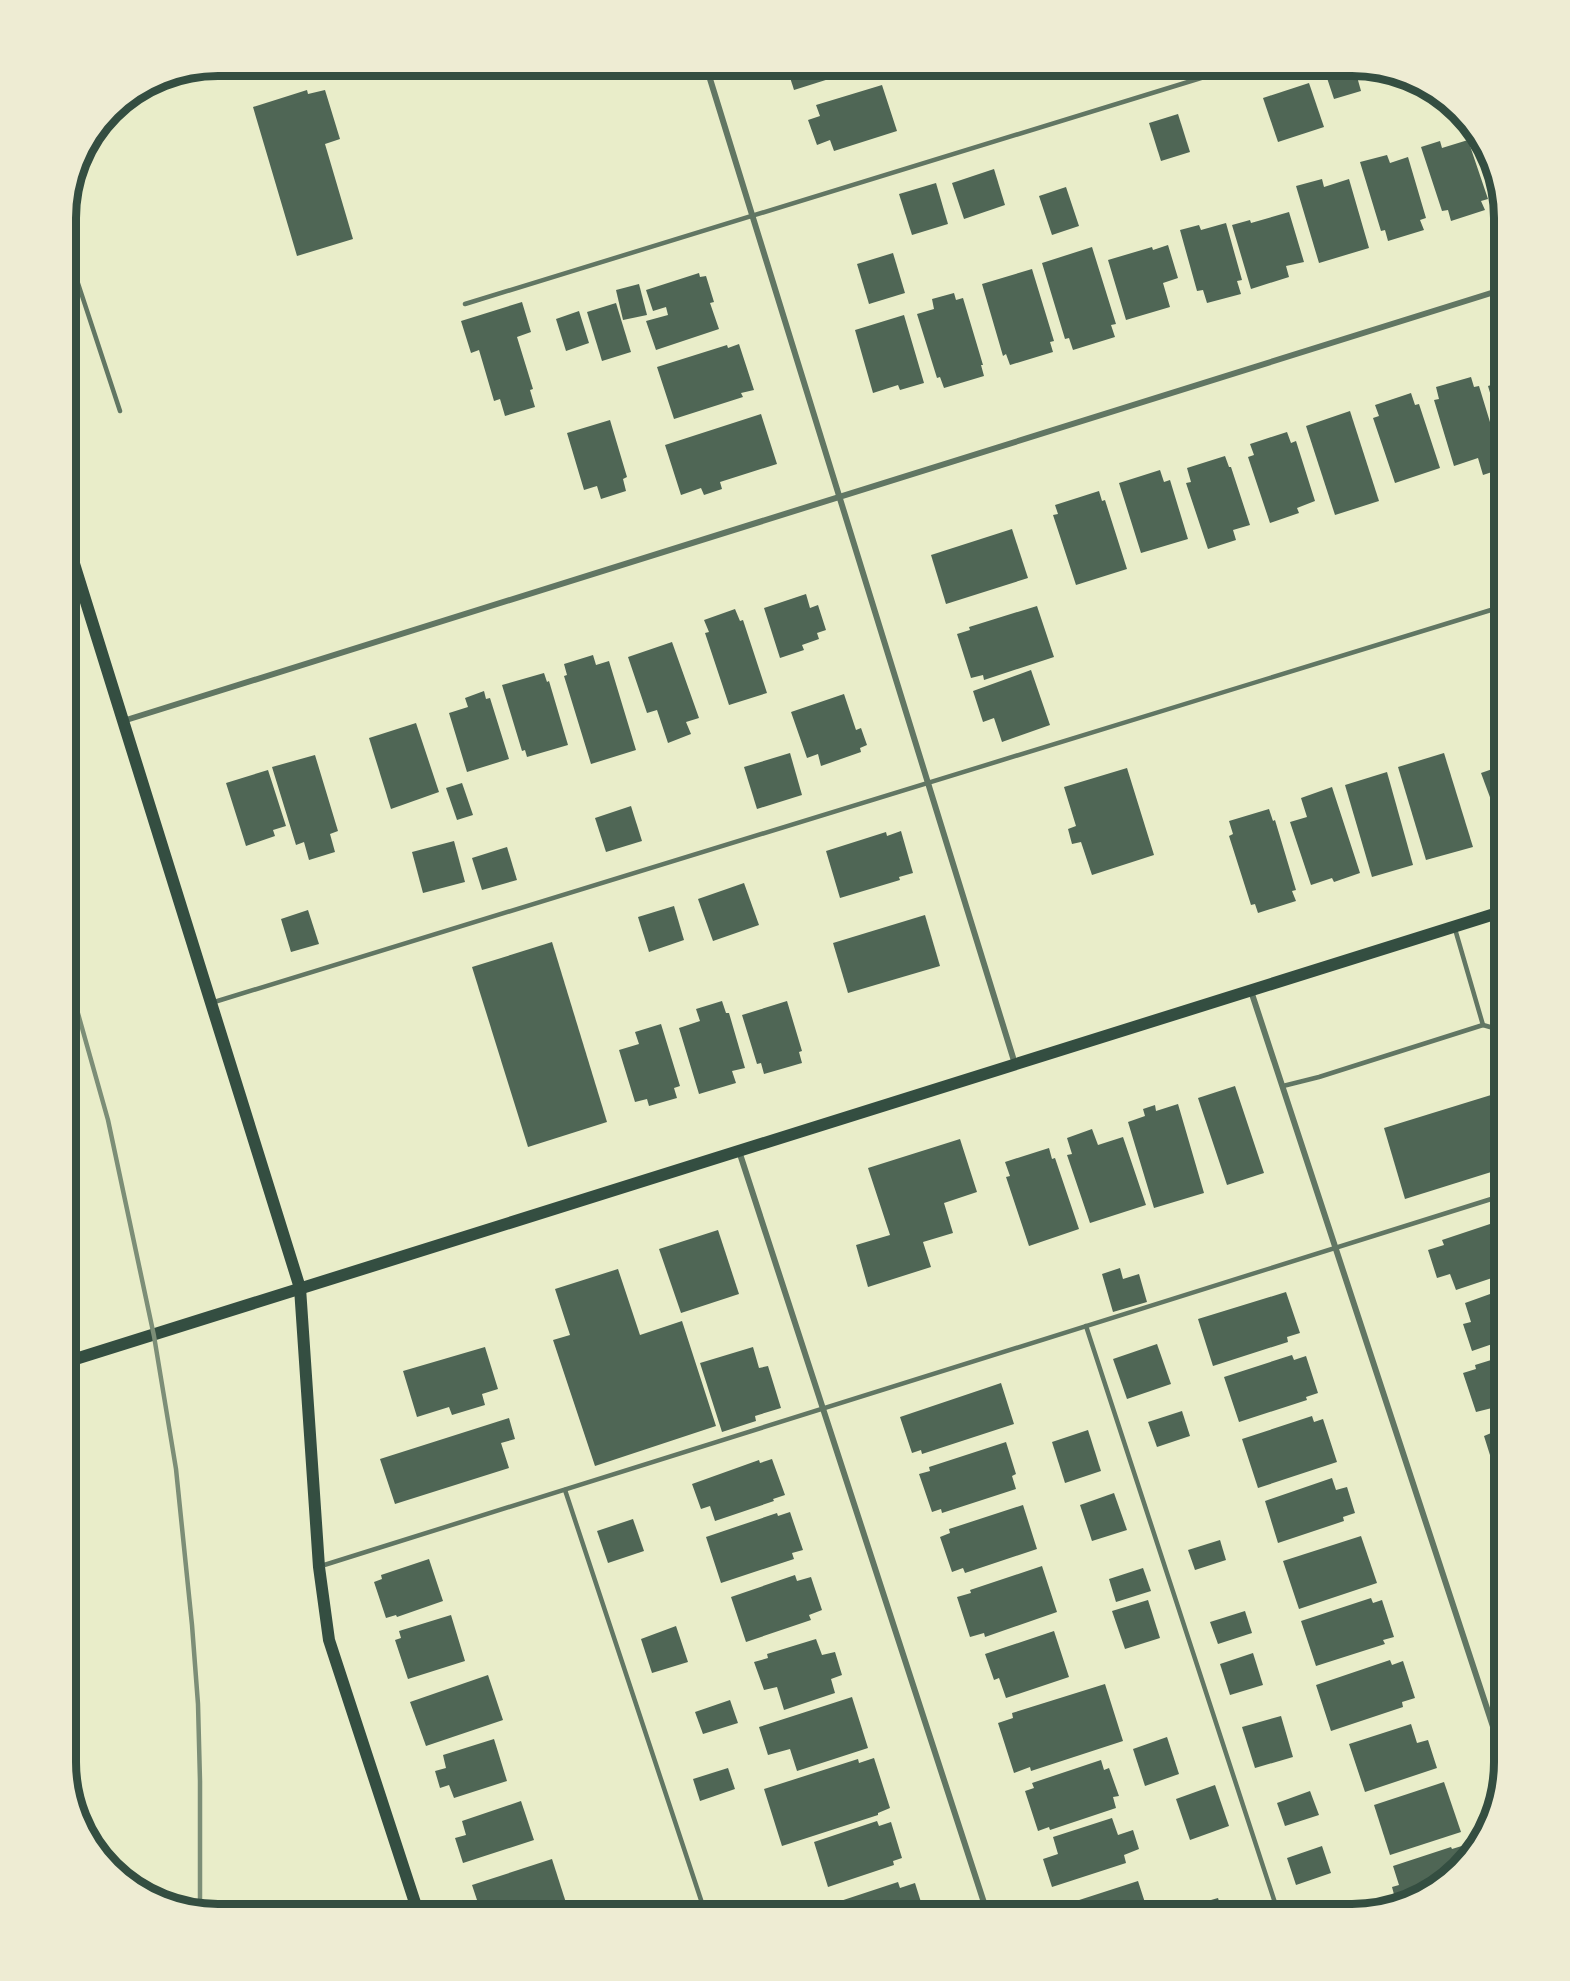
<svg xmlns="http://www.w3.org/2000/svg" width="1570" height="1981" font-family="Poppins,sans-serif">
<rect width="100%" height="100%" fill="#e9edc9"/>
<g fill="#4f6655">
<path d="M790,66H867V67L794,90L787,68Z"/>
<path d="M1323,66H1354L1361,91L1334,99Z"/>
<path d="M1309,83L1324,127L1278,142L1263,98Z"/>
<path d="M882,85L897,131L834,151L830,140L817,145L808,120L820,116L816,105Z"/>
<path d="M307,90L308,94L325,90L340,139L325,144L353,239L297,256L253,107Z"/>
<path d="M1178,114L1190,152L1161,161L1149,123Z"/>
<path d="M1468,140L1488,199L1481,201L1485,210L1451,221L1448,210L1442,211L1421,147L1440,141L1442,148Z"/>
<path d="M1387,155L1390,163L1408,157L1426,218L1420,220L1424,230L1388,241L1385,230L1381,231L1360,162Z"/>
<path d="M994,169L1005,205L964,219L952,183Z"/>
<path d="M1322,179L1324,187L1349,179L1369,248L1319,263L1296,186Z"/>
<path d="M936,183L948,224L912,235L899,194Z"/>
<path d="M1066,187L1079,226L1052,235L1039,196Z"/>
<path d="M1289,212L1304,262L1286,266L1289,277L1251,289L1232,225L1250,220L1251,223Z"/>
<path d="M1226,223L1242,280L1237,281L1241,294L1207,303L1203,290L1197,291L1180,230L1199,225L1201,230Z"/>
<path d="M1168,245L1178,278L1163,283L1170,307L1126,320L1108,260L1152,247L1153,250Z"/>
<path d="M1092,247L1116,324L1111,325L1115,337L1073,350L1069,338L1065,339L1042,263Z"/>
<path d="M893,253L905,293L869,304L857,264Z"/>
<path d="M1032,269L1054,341L1050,342L1053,352L1010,365L1006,354L1003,356L982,284Z"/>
<path d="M699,273L700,277L706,276L714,302L710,303L719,329L656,350L646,321L668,315L666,307L653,311L646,290Z"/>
<path d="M639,284L647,315L623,320L616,290Z"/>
<path d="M954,293L956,300L963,298L983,365H981L984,376L944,388L940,377L937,378L917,314L934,309L932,299Z"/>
<path d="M522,302L531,332L517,337L533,389L530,390L535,407L505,416L500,399L494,401L479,350L471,353L461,321Z"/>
<path d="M616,303L631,352L602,361L587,312Z"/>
<path d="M579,311L589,343L566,351L556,319Z"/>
<path d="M904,315L924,383L900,390L898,385L873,393L855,330Z"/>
<path d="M739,344L754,390L741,393L743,397L674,419L657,367L727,345L728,348Z"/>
<path d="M1504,369V437H1503L1488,386L1501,382L1498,371Z"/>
<path d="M1471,377L1474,387L1479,386L1504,468L1483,475L1478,458L1454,466L1434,400L1439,399L1436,387Z"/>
<path d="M1411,393L1415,405L1419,404L1440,468L1395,483L1373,418L1379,416L1375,405Z"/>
<path d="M1350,411L1379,501L1335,515L1306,426Z"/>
<path d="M761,414L777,464L720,482L722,489L704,495L701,488L681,495L665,445Z"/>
<path d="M610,420L627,477L623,479L626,491L601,499L597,486L584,490L567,433Z"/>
<path d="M1287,432L1291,443L1296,441L1315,501L1297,508L1299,513L1270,523L1248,457L1254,455L1250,444Z"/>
<path d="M1225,456L1229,467H1231L1250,525L1233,530L1236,540L1208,549L1186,483L1191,482L1187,468Z"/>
<path d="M1160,470L1164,482L1170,480L1188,539L1141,553L1119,483Z"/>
<path d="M1099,491L1102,501L1105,500L1127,569L1076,585L1053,515L1058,514L1055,505Z"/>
<path d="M1012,529L1028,578L946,604L931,555Z"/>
<path d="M806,594L810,608L818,605L826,630L817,633L819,639L802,645L804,650L780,658L764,608Z"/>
<path d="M1037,606L1054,657L984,680L983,675L971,678L957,634L970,630L969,627Z"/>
<path d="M735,609L740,621L743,620L767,693L729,705L705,633L709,632L704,620Z"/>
<path d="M672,642L699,718L686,722L691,734L668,743L657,710L647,713L628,657Z"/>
<path d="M593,655L596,665L609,661L636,750L591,764L564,676L567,675L564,664Z"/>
<path d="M1031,670L1050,725L1002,742L994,718L983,722L973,691Z"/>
<path d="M544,673L547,682L549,681L568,745L527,757L525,750L522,751L502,685Z"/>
<path d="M484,691L486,699L490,698L509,759L467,772L449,713L468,707L465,698Z"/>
<path d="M844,694L856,730L861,728L867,745L860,748L861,752L821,766L818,754L807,758L791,712Z"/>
<path d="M416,723L439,792L391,809L369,738Z"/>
<path d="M790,753L802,795L757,809L744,767Z"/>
<path d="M1444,753L1473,847L1426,860L1398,767Z"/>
<path d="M315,755L338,831L330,834L335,852L309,860L304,842L296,845L272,767Z"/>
<path d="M1504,765V835L1481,773Z"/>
<path d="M1127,768L1154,855L1092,875L1081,842L1072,844L1068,829L1076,826L1064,787Z"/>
<path d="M268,770L286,826L273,830L275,836L246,846L226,783Z"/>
<path d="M1387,772L1413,865L1372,877L1345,785Z"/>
<path d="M462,783L473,815L457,820L446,788Z"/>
<path d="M1332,787L1360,873L1334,882L1332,878L1311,885L1290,822L1307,817L1301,798Z"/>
<path d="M631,806L642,841L606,852L595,818Z"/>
<path d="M1269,809L1273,821L1275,820L1296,890L1292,891L1296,901L1258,913L1255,904L1251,905L1229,836L1233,834L1229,821Z"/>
<path d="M901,831L913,873L899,877L900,880L840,898L826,851L886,832L887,836Z"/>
<path d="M454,841L465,882L423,893L412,852Z"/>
<path d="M507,847L517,880L482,890L472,858Z"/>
<path d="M744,883L759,925L713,941L698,899Z"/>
<path d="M674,906L684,940L649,952L638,917Z"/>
<path d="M308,910L319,944L291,952L281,919Z"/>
<path d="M925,915L940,966L848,993L833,943Z"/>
<path d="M552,942L607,1122L528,1147L472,967Z"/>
<path d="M722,1001L726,1013H729L745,1068L732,1071L736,1083L699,1094L679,1028L700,1021L696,1009Z"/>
<path d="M787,1001L802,1051L799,1052L802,1063L764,1074L761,1063L757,1064L742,1015Z"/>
<path d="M661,1024L680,1086L674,1088L677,1098L649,1106L647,1099L635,1102L619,1050L639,1044L635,1032Z"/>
<path d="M1235,1086L1264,1173L1227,1185L1198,1098Z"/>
<path d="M1504,1091V1168L1405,1199L1384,1128Z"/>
<path d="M1178,1104L1204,1193L1154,1208L1128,1122L1145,1116L1143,1109L1155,1105L1156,1111Z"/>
<path d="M1092,1129L1098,1145L1123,1137L1146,1205L1090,1223L1067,1155L1072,1154L1067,1138Z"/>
<path d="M960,1139L977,1192L944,1203L953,1233L923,1242L931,1267L868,1287L856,1245L890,1235L868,1168Z"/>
<path d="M1049,1148L1052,1159L1055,1158L1079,1229L1029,1246L1006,1177L1010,1176L1005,1162Z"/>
<path d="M1502,1220L1504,1227V1274L1456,1290L1450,1274L1437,1278L1428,1250L1444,1245L1442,1240Z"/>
<path d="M718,1230L739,1294L681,1313L659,1249Z"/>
<path d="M1120,1268L1123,1279L1139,1274L1147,1302L1113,1312L1102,1274Z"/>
<path d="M618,1269L640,1335L682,1321L716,1426L595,1466L553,1340L570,1335L555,1289Z"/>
<path d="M1504,1289V1340L1472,1351L1463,1324L1471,1322L1465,1303Z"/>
<path d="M1286,1292L1300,1333L1287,1337L1288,1342L1213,1366L1198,1319Z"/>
<path d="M1157,1344L1171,1384L1127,1399L1113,1359Z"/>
<path d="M485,1347L498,1389L482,1394L485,1405L452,1415L449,1407L417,1417L403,1371Z"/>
<path d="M753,1347L759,1368L768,1366L781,1408L755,1416L756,1421L722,1432L700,1363Z"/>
<path d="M1292,1355L1294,1360L1306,1356L1318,1393L1306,1397L1307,1400L1239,1422L1224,1377Z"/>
<path d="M1504,1356V1405L1476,1412L1463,1373L1476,1369L1475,1365Z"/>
<path d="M1001,1383L1014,1424L922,1454L921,1450L912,1453L900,1417Z"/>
<path d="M1182,1411L1190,1436L1157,1447L1148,1422Z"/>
<path d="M1312,1416L1314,1422L1323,1419L1337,1462L1258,1488L1242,1439Z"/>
<path d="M509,1418L515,1439L501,1443L509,1468L395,1504L380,1459Z"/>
<path d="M1504,1424V1467L1495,1471L1484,1436L1496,1431L1495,1428Z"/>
<path d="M1088,1430L1101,1471L1065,1483L1052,1442Z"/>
<path d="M1006,1442L1016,1474L1012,1476L1016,1489L942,1513L941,1509L932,1512L919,1474L930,1471L929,1467Z"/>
<path d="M772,1459L785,1495L773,1499L774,1501L715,1521L710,1506L701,1509L692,1484L759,1460L760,1463Z"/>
<path d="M1332,1478L1336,1490L1347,1487L1355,1513L1343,1517L1344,1521L1278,1543L1265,1501Z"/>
<path d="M1114,1493L1127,1530L1092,1541L1080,1505Z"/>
<path d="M1023,1505L1037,1549L965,1573L963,1568L952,1572L940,1537L950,1533L949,1529Z"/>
<path d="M790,1512L803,1550L792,1553L794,1559L721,1583L706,1537L777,1513L778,1516Z"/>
<path d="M633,1519L644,1551L608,1563L597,1531Z"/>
<path d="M1361,1536L1377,1583L1299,1609L1283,1561Z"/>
<path d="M1220,1540L1226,1560L1195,1570L1188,1550Z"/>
<path d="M429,1559L443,1601L397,1617L396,1615L386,1618L374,1582L382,1579L381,1575Z"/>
<path d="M1042,1566L1057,1612L985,1637L984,1633L970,1637L957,1597L971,1593L970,1590Z"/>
<path d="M1143,1568L1151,1591L1116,1602L1109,1579Z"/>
<path d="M795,1575L797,1581L811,1577L822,1610L809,1615L811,1620L746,1642L731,1597Z"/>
<path d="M66,1595H68L78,1743L66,1744Z"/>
<path d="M1371,1598L1373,1603L1382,1600L1394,1637L1383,1640L1385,1644L1316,1666L1301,1621Z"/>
<path d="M1148,1600L1160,1638L1125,1649L1112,1611Z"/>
<path d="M1245,1611L1252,1633L1218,1644L1210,1622Z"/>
<path d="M451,1615L465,1661L408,1679L395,1640L401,1638L399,1631Z"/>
<path d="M676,1626L688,1662L652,1673L641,1639Z"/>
<path d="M1054,1631L1069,1677L1006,1698L999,1678L994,1680L985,1654Z"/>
<path d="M816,1639L822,1655L835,1652L842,1675L831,1679L835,1693L784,1710L777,1687L764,1690L754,1662L768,1658L767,1654Z"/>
<path d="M1253,1653L1263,1685L1230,1695L1220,1664Z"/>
<path d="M1390,1660L1392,1665L1403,1661L1415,1698L1402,1702L1403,1707L1331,1731L1316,1685Z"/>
<path d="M488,1675L503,1720L426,1746L410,1702Z"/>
<path d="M1105,1684L1123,1741L1031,1771L1030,1767L1014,1773L998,1723L1013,1718L1012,1713Z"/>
<path d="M852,1697L868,1748L797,1771L790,1749L768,1755L759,1727Z"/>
<path d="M730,1700L738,1723L703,1734L695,1712Z"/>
<path d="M1281,1716L1293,1757L1255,1768L1242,1727Z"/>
<path d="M1411,1724L1417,1743L1428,1740L1437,1768L1365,1792L1349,1744Z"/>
<path d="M1167,1737L1179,1774L1145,1786L1133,1749Z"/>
<path d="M494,1739L507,1781L454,1798L449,1785L440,1788L435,1771L446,1768L443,1755Z"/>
<path d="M874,1758L890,1808L878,1813V1815L782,1846L764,1789L858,1759L859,1763Z"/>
<path d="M1101,1760L1104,1770L1109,1768L1119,1796L1113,1797L1116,1808L1050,1830L1049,1827L1038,1831L1025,1791L1034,1788L1032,1783Z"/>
<path d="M728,1768L735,1789L700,1801L693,1779Z"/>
<path d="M1444,1782L1461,1832L1390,1855L1374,1805Z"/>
<path d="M1215,1785L1229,1826L1190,1840L1176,1799Z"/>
<path d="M1310,1791L1319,1815L1285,1826L1277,1803Z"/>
<path d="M521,1801L534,1840L463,1863L455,1838L466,1835L462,1821Z"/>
<path d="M1112,1818L1118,1835L1133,1830L1139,1849L1124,1855L1126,1863L1052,1887L1043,1859L1058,1854L1053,1837Z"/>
<path d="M877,1821L879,1826L891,1822L902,1858L893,1861L894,1865L828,1887L814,1842Z"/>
<path d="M1465,1845L1468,1856L1436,1890L1396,1902L1392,1887L1399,1885L1393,1866L1451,1847L1452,1849Z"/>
<path d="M1322,1846L1331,1873L1296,1885L1287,1858Z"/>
<path d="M552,1859L568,1909L550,1915H482L472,1885Z"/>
<path d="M1138,1881L1149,1915H1064L1062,1909L1074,1905L1073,1902Z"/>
<path d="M898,1882L900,1888L915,1883L925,1915H805L804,1913Z"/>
<path d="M1218,1898L1222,1911L1209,1915L1204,1902Z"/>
<path d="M617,1902L621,1915H577V1914Z"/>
<path d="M1342,1905L1345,1915H1315Z"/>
</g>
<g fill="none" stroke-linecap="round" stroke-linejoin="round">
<g stroke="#617663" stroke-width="4.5">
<path d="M66,247L120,411"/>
<path d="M465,304L1240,66"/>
<path d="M211,1003L1504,606"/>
<path d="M1483,1025L1504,1031"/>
<path d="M1283,1086L1319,1077L1483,1025L1455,929"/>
<path d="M1086,1326L1279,1915"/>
<path d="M565,1490L706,1915"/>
<path d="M321,1566L1504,1195"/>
</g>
<g stroke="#617663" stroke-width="6">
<path d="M706,66L1015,1064"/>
<path d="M123,721L1504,289"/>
<path d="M1251,991L1504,1760"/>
<path d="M739,1151L988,1915"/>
</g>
<g stroke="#344e41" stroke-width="12">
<path d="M66,538L300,1288L319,1567L329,1640L419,1915"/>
<path d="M66,1362L1504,911"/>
</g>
<path stroke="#7c8e77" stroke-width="4.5" d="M66,971L108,1120L154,1336L176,1469L192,1625L198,1704L200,1781V1910"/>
</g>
<path d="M0 0H1570V1981H0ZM218 76H1352A142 142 0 0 1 1494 218V1762A142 142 0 0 1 1352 1904H218A142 142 0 0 1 76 1762V218A142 142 0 0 1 218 76Z" fill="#eeecd3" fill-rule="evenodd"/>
<path fill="none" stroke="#344e41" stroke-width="8" d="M218 76H1352A142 142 0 0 1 1494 218V1762A142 142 0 0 1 1352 1904H218A142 142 0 0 1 76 1762V218A142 142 0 0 1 218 76Z"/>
</svg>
